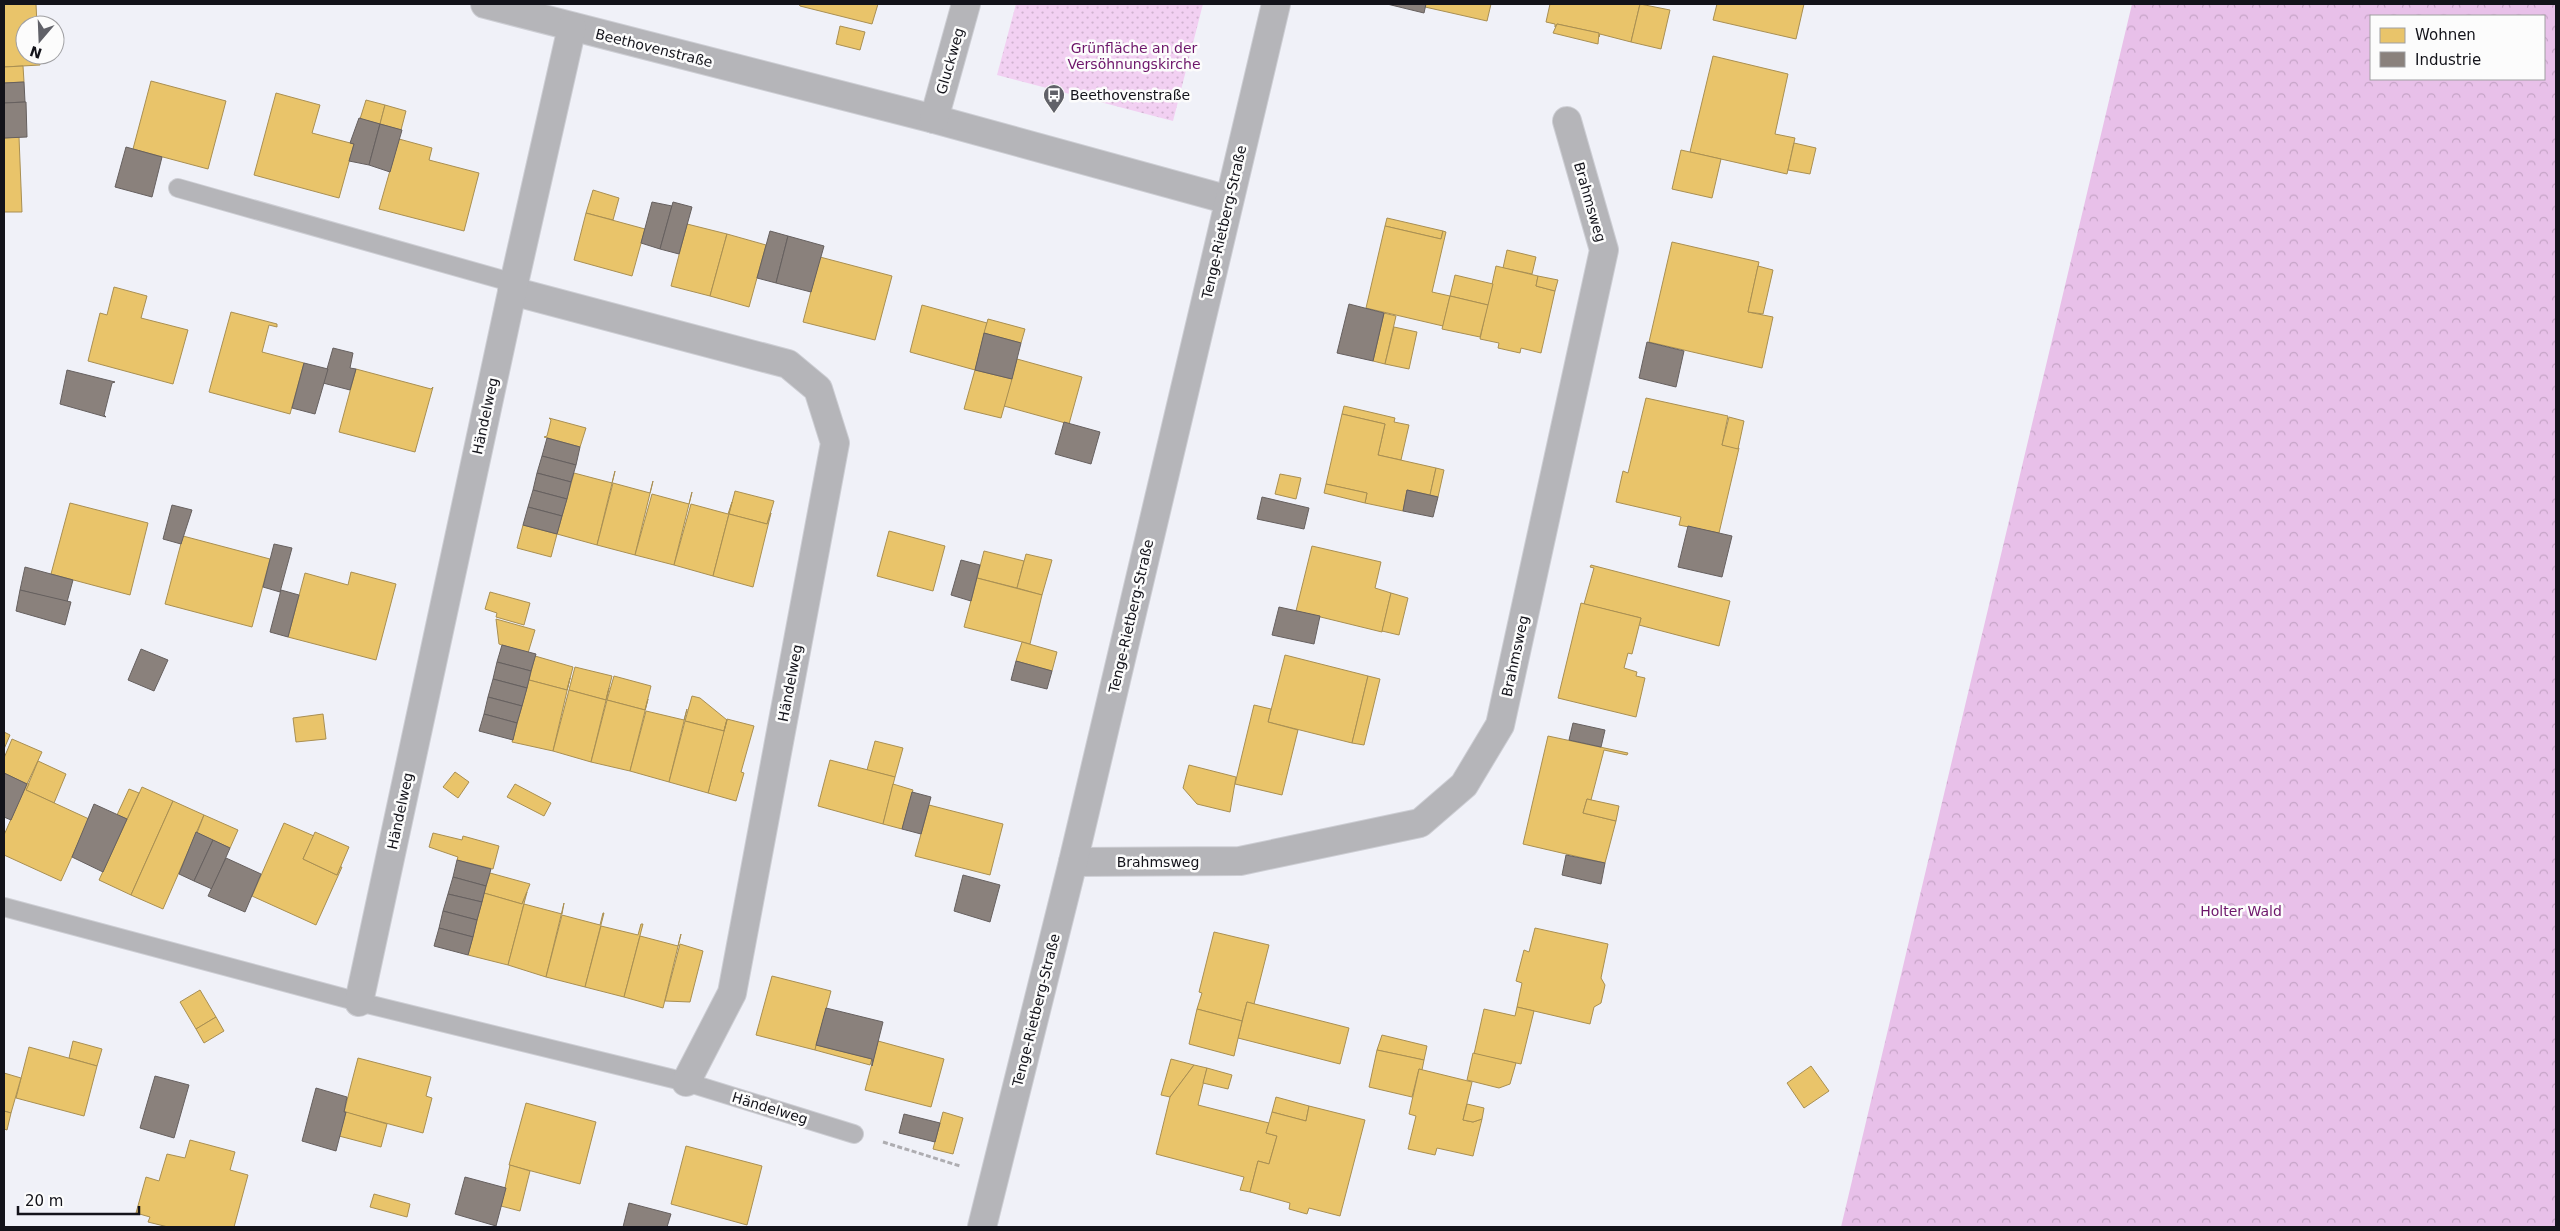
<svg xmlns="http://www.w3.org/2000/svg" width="2560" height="1231" font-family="'DejaVu Sans',sans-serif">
<defs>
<pattern id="forest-crowns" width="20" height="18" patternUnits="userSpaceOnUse" patternTransform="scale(1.25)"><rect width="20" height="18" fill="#e8c0e9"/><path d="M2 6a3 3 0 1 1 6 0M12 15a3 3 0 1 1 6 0" fill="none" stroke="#c6a4c7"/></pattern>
<pattern id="park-dots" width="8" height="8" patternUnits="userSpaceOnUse" patternTransform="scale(1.25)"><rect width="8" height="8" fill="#f2d0f2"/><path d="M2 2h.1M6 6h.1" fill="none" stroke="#cfb2cf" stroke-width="1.8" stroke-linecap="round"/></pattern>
</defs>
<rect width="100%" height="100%" fill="#f0f1f8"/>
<path fill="url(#forest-crowns)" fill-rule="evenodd" d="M2132,4H2556V1227H1841ZM2371,16H2544V79H2371Z"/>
<path fill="url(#park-dots)" d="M1016,4H1203L1173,121L997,75Z"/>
<g fill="#e9c46a" stroke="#a98f52">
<path d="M4,4H36L37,25H25V55H39L40,65L4,67Z"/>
<path d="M799,4H878L872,24L800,6Z"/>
<path d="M1426,4H1491L1487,21L1425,7Z"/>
<path d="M1550,4H1640L1631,42L1600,34L1599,37V33L1557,24L1555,27V24L1546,22Z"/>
<path d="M1640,4L1670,10L1661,49L1631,42Z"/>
<path d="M1717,4H1804L1796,39L1713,20Z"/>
<path d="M1557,24L1599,33L1598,44L1553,33Z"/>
<path d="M840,26L865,32L860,50L836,44Z"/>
<path d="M1713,56L1788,74L1775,134L1795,138L1787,174L1690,152Z"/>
<path d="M23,66L24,82L4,83V67Z"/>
<path d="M151,81L226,101L208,169L133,149Z"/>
<path d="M276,93L320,105L312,133L354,144L339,198L254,175Z"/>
<path d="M366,100L385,105L380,124L360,119Z"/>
<path d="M385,105L406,111L401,130L380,124Z"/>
<path d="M19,137L22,212H4V138Z"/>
<path d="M399,139L432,148L429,160L479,173L464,231L379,209Z"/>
<path d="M1794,143L1816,148L1810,174L1788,170Z"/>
<path d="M1681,150L1721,159L1712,198L1672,189Z"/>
<path d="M593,190L619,198L613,220L586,213Z"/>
<path d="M586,213L645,229L632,276L574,260Z"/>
<path d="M1387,218L1443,231L1441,239L1385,226Z"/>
<path d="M687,224L727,234L710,296L671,286Z"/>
<path d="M1385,226L1441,239L1443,231L1446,232L1432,292L1450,296L1443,326L1366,308Z"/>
<path d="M727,234L766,245L749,307L710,296Z"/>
<path d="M1672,242L1759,262L1748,312L1773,317L1762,368L1649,342Z"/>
<path d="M1507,250L1536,257L1532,274L1503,268Z"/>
<path d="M820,257L892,276L875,340L803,322Z"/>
<path d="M1496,266L1538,276L1536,286L1555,291L1541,353L1521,348L1520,353L1498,348L1499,343L1480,339Z"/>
<path d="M1758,266L1773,270L1763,314L1748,312Z"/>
<path d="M1455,275L1493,284L1488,305L1450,296Z"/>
<path d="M1538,276L1558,280L1555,291L1536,286Z"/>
<path d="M114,287L147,296L141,318L188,330L173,384L88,361L100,313L107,315Z"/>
<path d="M1450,296L1488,305L1480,337L1442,329Z"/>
<path d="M922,305L987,323L975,370L910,352Z"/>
<path d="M231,312L277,324V327L269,325L262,352L304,363L290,414L209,392Z"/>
<path d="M1384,313L1396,316L1385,364L1373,361Z"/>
<path d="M988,319L1025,329L1021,343L984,333Z"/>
<path d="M1394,327L1417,332L1409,369L1385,364Z"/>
<path d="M1017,359L1082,377L1069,424L1004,406Z"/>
<path d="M356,369L431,389L433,387L415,452L339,432Z"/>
<path d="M975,370L1012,379L1001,418L964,409Z"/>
<path d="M1646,398L1728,416L1722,445L1739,448L1719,533L1679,525L1681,517L1616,502L1623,471L1628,473Z"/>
<path d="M1344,406L1395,418L1394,422L1409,425L1401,460L1378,455L1385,424L1342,414Z"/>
<path d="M1342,414L1385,424L1378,455L1436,468L1430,495L1407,490L1403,511L1365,503L1367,493L1326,484Z"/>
<path d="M1729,417L1744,421L1738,449L1722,445Z"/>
<path d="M549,418L586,428L580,447L544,437L547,436L551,420Z"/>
<path d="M1436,468L1444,470L1438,497L1430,495Z"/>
<path d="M615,471L597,545L557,534L574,473L612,483Z"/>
<path d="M1280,474L1301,478L1296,499L1275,494Z"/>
<path d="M653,481L635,555L597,545L613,483L650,493Z"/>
<path d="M1326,484L1367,493L1365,503L1324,493Z"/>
<path d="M735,491L774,501L767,524L729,514Z"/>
<path d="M692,492L674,565L635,555L652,494L689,504Z"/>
<path d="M732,502L713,576L674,565L691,504L728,514Z"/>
<path d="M70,503L148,523L130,595L51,574Z"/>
<path d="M771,513L753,587L713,576L729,514L767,524Z"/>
<path d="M523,525L557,534L551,557L517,548Z"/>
<path d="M889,531L945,546L933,591L877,576Z"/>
<path d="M183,536L270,559L252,627L165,604Z"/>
<path d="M1312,546L1381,562L1375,588L1391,593L1382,632L1296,611Z"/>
<path d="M984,551L1024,561L1017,588L977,578Z"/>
<path d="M1026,554L1052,560L1042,595L1017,588Z"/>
<path d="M1591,565L1730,601L1719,646L1639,625L1641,618L1584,604L1594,568L1590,567Z"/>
<path d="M351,572L396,584L376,660L288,637L305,573L348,585Z"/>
<path d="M977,578L1042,595L1030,644L964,627Z"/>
<path d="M490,592L530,603L524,625L496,617L497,613L485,609Z"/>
<path d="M1391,593L1408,598L1399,635L1382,631Z"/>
<path d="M1581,603L1641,618L1632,654L1628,653L1624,668L1637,672L1636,676L1645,678L1636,717L1558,698Z"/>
<path d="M496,619L535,630L528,653L499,644Z"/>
<path d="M1022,642L1057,652L1052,671L1016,661Z"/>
<path d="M1285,655L1368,676L1352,743L1268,722Z"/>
<path d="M535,656L573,667L567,690L529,680Z"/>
<path d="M575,667L612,676L606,700L569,690Z"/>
<path d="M614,676L651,686L645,710L607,700Z"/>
<path d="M1368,676L1380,679L1364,745L1352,743Z"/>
<path d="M570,678L553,751L512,742L529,680L567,690Z"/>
<path d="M609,688L591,762L553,751L569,690L606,700Z"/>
<path d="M692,696L700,698L727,720L724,731L685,721Z"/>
<path d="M648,699L630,771L591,762L607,700L645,710Z"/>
<path d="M1254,705L1271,709L1268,722L1298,730L1282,795L1235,784Z"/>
<path d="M687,709L669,782L630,771L646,711L684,720Z"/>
<path d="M323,714L326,739L296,742L293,718Z"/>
<path d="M727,719L754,726L741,772L744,773L736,801L708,793Z"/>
<path d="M727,720L708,793L669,782L685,721L724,731Z"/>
<path d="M4,732L10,735L4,749Z"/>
<path d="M1548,736L1628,753L1627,755L1604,750L1591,800L1587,799L1583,813L1616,821L1605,863L1523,844Z"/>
<path d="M12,739L42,752L27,784L4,773V758Z"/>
<path d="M875,741L903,748L895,777L867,770Z"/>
<path d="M830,760L895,777L883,824L818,806Z"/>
<path d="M38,761L66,774L54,803L26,790Z"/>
<path d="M1189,765L1236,777L1230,812L1197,804L1183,788Z"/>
<path d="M455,772L469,782L458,798L443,787Z"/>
<path d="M27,783L29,784L26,790L89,819L61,881L4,855V835Z"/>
<path d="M515,784L551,803L544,816L507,797Z"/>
<path d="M893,784L913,790L902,829L883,824Z"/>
<path d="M142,787L173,801L131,895L99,880Z"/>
<path d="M129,789L139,793L127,819L117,815Z"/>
<path d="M1587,799L1619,806L1616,821L1583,813Z"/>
<path d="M173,801L204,815L163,909L131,895Z"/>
<path d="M929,805L1003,824L990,875L915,856Z"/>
<path d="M204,815L238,830L230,848L197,833Z"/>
<path d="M284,823L314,836L303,859L337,875L340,867H342L316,925L252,896Z"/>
<path d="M315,832L349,847L337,875L303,859Z"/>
<path d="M433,833L462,840L463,836L499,846L493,869L457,860L458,857L429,847Z"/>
<path d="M490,873L530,884L522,904L484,893Z"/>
<path d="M527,892L508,965L468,955L484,893L522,904Z"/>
<path d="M564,903L546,977L508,965L524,904L562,914Z"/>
<path d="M603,913H604L585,987L546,977L562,915L600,925Z"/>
<path d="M641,924H643L624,997L585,987L601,926L638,935Z"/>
<path d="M1535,928L1608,944L1601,978L1605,985L1601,1003L1594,1007L1590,1024L1517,1007L1522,983L1516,981L1524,950L1529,952Z"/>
<path d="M1214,932L1269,945L1254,1004L1247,1002L1242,1021L1197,1009L1202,993L1199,992Z"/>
<path d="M681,934L663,1008L624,997L640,936L678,946Z"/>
<path d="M680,944L703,951L690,1002L665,1001Z"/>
<path d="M772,976L831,991L815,1050L756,1035Z"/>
<path d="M200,990L216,1017L196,1029L180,1002Z"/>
<path d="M1247,1002L1349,1028L1340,1064L1238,1038Z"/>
<path d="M1517,1007L1534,1011L1521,1064L1474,1054L1484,1009L1515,1016Z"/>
<path d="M1197,1009L1242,1021L1234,1056L1189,1044Z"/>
<path d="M216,1017L224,1031L204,1043L196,1029Z"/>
<path d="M1382,1035L1427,1046L1424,1060L1377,1050Z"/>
<path d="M73,1041L102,1049L97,1066L69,1058Z"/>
<path d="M878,1041L944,1059L931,1107L865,1090Z"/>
<path d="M816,1045L872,1059L870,1065L815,1050Z"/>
<path d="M29,1047L97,1066L84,1116L16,1098Z"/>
<path d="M1377,1050L1424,1060L1422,1070L1419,1069L1412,1097L1369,1087Z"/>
<path d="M1473,1053L1516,1063L1510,1084L1499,1088L1467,1080Z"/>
<path d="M358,1058L431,1077L426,1096L432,1098L423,1133L344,1112Z"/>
<path d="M1171,1059L1194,1065L1170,1097L1161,1095Z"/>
<path d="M1194,1065L1207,1068L1198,1105L1269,1123L1266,1133L1277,1136L1269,1164L1258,1161L1250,1192L1240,1190L1244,1177L1156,1154L1170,1097Z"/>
<path d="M1811,1066L1829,1091L1804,1108L1787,1083Z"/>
<path d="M1207,1068L1232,1075L1228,1089L1203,1083Z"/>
<path d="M1419,1069L1472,1082L1463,1120L1473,1122L1482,1119L1473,1156L1437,1148L1435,1155L1408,1149L1416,1116L1409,1114Z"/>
<path d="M4,1073L21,1078L11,1113L4,1111Z"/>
<path d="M1276,1097L1309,1106L1306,1121L1272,1112Z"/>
<path d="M526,1103L596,1122L580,1184L509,1165Z"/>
<path d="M1467,1104L1484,1108L1482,1119L1473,1122L1463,1120Z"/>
<path d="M1309,1106L1365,1120L1340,1216L1309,1208L1307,1214L1289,1209L1290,1203L1250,1192L1258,1161L1269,1164L1277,1136L1266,1133L1272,1112L1306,1121Z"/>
<path d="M4,1111L11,1113L7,1130L4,1129Z"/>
<path d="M346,1112L387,1124L381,1147L339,1136Z"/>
<path d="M943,1112L963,1118L953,1154L933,1149Z"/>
<path d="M190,1140L235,1152L230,1170L248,1175L234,1227H168L148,1222L150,1217L136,1213L146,1177L159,1181L167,1154L185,1158Z"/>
<path d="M686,1146L762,1166L747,1225L671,1204Z"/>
<path d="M510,1165L530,1171L520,1211L501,1206Z"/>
<path d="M374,1194L410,1204L407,1217L370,1207Z"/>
</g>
<g fill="#8a817c" stroke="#66605f">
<path d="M1387,4H1426L1424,13Z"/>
<path d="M24,82L25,102L4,103V83Z"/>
<path d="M26,102L27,137L4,138V103Z"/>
<path d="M359,118L380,124L369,165L349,161L354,144L350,143Z"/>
<path d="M380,124L402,130L390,172L369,165Z"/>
<path d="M126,147L162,157L152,197L115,187Z"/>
<path d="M652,202L672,206L660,249L641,243Z"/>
<path d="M673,202L692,207L679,254L660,249Z"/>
<path d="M770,231L788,236L776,283L757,278Z"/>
<path d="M788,236L824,246L811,292L776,283Z"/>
<path d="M1349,304L1384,313L1373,361L1337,353Z"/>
<path d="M984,333L1021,343L1012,379L975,370Z"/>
<path d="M1647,342L1684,351L1676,387L1639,378Z"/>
<path d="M333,348L353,353L350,368L356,369L350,390L323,383Z"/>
<path d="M304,363L328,369L315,414L292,408Z"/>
<path d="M67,370L115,382L112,383L104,415L106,417L60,404Z"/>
<path d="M1064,422L1100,432L1091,464L1055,454Z"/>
<path d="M547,438L580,447L576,465L542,456Z"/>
<path d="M542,456L576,465L571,482L537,473Z"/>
<path d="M537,473L571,482L567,499L533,490Z"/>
<path d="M533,490L567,499L562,516L528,507Z"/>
<path d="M1407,490L1438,497L1433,517L1403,511Z"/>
<path d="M1262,497L1309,508L1304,529L1257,519Z"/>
<path d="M172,505L192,510L181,544L163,539Z"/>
<path d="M528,507L562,516L557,534L523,525Z"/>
<path d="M1688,526L1732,536L1722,577L1678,567Z"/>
<path d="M274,544L292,548L280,592L263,587Z"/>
<path d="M961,560L980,565L971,601L951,595Z"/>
<path d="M25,567L73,580L67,602L20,590Z"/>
<path d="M20,590L71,602L65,625L16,611Z"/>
<path d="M281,590L299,595L288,637L270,632Z"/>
<path d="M1279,607L1320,616L1314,644L1272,635Z"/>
<path d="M502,645L536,654L531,671L497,662Z"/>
<path d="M141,649L168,660L154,691L128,680Z"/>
<path d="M1016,661L1052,671L1047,689L1011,680Z"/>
<path d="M497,662L531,671L527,688L493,679Z"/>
<path d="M493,679L527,688L522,706L488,697Z"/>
<path d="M488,697L522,706L517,723L484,714Z"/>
<path d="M484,714L517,723L513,740L479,731Z"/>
<path d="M1573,723L1605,730L1601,747L1569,740Z"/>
<path d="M4,773L27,784L11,820L4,817Z"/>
<path d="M912,792L931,797L921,834L902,829Z"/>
<path d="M94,804L127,819L103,872L72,857Z"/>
<path d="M196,832L213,840L194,881L179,874Z"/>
<path d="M213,840L230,848L212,889L194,881Z"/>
<path d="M1566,855L1605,863L1601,884L1562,875Z"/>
<path d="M226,858L261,874L245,912L208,896Z"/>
<path d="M457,860L491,869L486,886L453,877Z"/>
<path d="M963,875L1000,885L990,922L954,911Z"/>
<path d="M453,877L486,886L482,902L448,894Z"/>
<path d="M448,894L482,902L477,920L443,911Z"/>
<path d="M443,911L477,920L473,937L439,928Z"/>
<path d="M439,928L473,937L468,955L434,946Z"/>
<path d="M826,1008L883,1022L872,1066V1059L816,1045Z"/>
<path d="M155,1076L189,1085L174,1138L140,1128Z"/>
<path d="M316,1088L347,1097L344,1112H346L336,1151L302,1141Z"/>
<path d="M904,1114L940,1123L935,1142L899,1133Z"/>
<path d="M465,1177L506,1188L496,1226L455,1214Z"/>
<path d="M629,1203L671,1214L667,1227H623Z"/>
</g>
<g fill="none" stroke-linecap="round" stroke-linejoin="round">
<g stroke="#cdced4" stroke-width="20">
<g id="service">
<path d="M178,188L514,283"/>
<path d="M4,907L359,1002L686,1082L854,1134"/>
</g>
</g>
<g stroke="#cdced4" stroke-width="30">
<g id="minor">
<path d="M485,4L934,119L1229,200"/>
<path d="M934,119L966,4"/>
<path d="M512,291L788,364L818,389L835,443L732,993L686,1082"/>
<path d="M1073,862L1240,861L1420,823L1464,785L1500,725L1604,250L1567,121"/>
<path d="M359,1002L514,283L572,27"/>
<path d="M982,1227L1073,862L1276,4"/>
</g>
</g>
<path stroke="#aeadb1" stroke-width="3" stroke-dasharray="5 2.5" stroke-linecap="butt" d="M883,1142L960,1166"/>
<use href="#service" stroke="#b5b5b9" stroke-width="18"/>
<use href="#minor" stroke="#b5b5b9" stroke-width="28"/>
</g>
<defs>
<g id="bus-pin" transform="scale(1.125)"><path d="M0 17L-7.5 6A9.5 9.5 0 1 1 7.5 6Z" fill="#606168" stroke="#fcfcfc"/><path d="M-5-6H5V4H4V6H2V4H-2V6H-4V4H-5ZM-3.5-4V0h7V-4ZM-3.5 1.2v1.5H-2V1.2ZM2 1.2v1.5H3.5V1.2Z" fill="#fff"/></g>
</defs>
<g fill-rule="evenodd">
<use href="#bus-pin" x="1054" y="95"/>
</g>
<g text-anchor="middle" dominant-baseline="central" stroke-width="5" stroke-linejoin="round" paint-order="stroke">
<g font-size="14" fill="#13131a" stroke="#fcfcfc">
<text transform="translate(654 48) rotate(14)">Beethovenstraße</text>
<text transform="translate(950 61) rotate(-74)">Gluckweg</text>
<text transform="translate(1590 202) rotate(74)">Brahmsweg</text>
<text transform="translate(1224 222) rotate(-77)">Tenge-Rietberg-Straße</text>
<text transform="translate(485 416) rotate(-78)">Händelweg</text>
<text transform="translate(1131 616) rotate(-77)">Tenge-Rietberg-Straße</text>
<text transform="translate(1515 656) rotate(-78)">Brahmsweg</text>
<text transform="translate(790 683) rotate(-79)">Händelweg</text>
<text transform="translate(400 811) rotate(-78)">Händelweg</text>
<text x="1158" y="862">Brahmsweg</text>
<text transform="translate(1036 1010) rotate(-76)">Tenge-Rietberg-Straße</text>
<text transform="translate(770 1108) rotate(17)">Händelweg</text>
</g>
<g font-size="14" fill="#6d156a" stroke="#fcfcfc">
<text x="1134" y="48">Grünfläche an der<tspan x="1134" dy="16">Versöhnungskirche</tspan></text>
<text x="2241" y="911">Holter Wald</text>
</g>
<g font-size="14" fill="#13131a" stroke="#fcfcfc" text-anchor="start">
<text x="1070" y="95">Beethovenstraße</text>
</g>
</g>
<rect width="2560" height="1231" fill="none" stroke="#13131a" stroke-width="10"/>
<rect x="2370" y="15" width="175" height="65" fill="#fcfcfc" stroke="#9f9fa2"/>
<rect x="2380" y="28" width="25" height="15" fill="#e9c46a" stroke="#9f9fa2"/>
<text x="2415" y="40" font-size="15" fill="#13131a">Wohnen</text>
<rect x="2380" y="52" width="25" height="15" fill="#8a817c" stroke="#9f9fa2"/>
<text x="2415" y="65" font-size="15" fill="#13131a">Industrie</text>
<g transform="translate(40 40) rotate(199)"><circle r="24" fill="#fcfcfc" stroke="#9f9fa2"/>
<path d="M0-4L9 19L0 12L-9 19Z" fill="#606168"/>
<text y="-8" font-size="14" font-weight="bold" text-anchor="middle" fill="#13131a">N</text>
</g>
<path d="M18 1206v8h121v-8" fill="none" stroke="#13131a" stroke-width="2.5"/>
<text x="25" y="1206" font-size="15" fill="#13131a" stroke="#fcfcfc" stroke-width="4" paint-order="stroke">20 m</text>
</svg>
